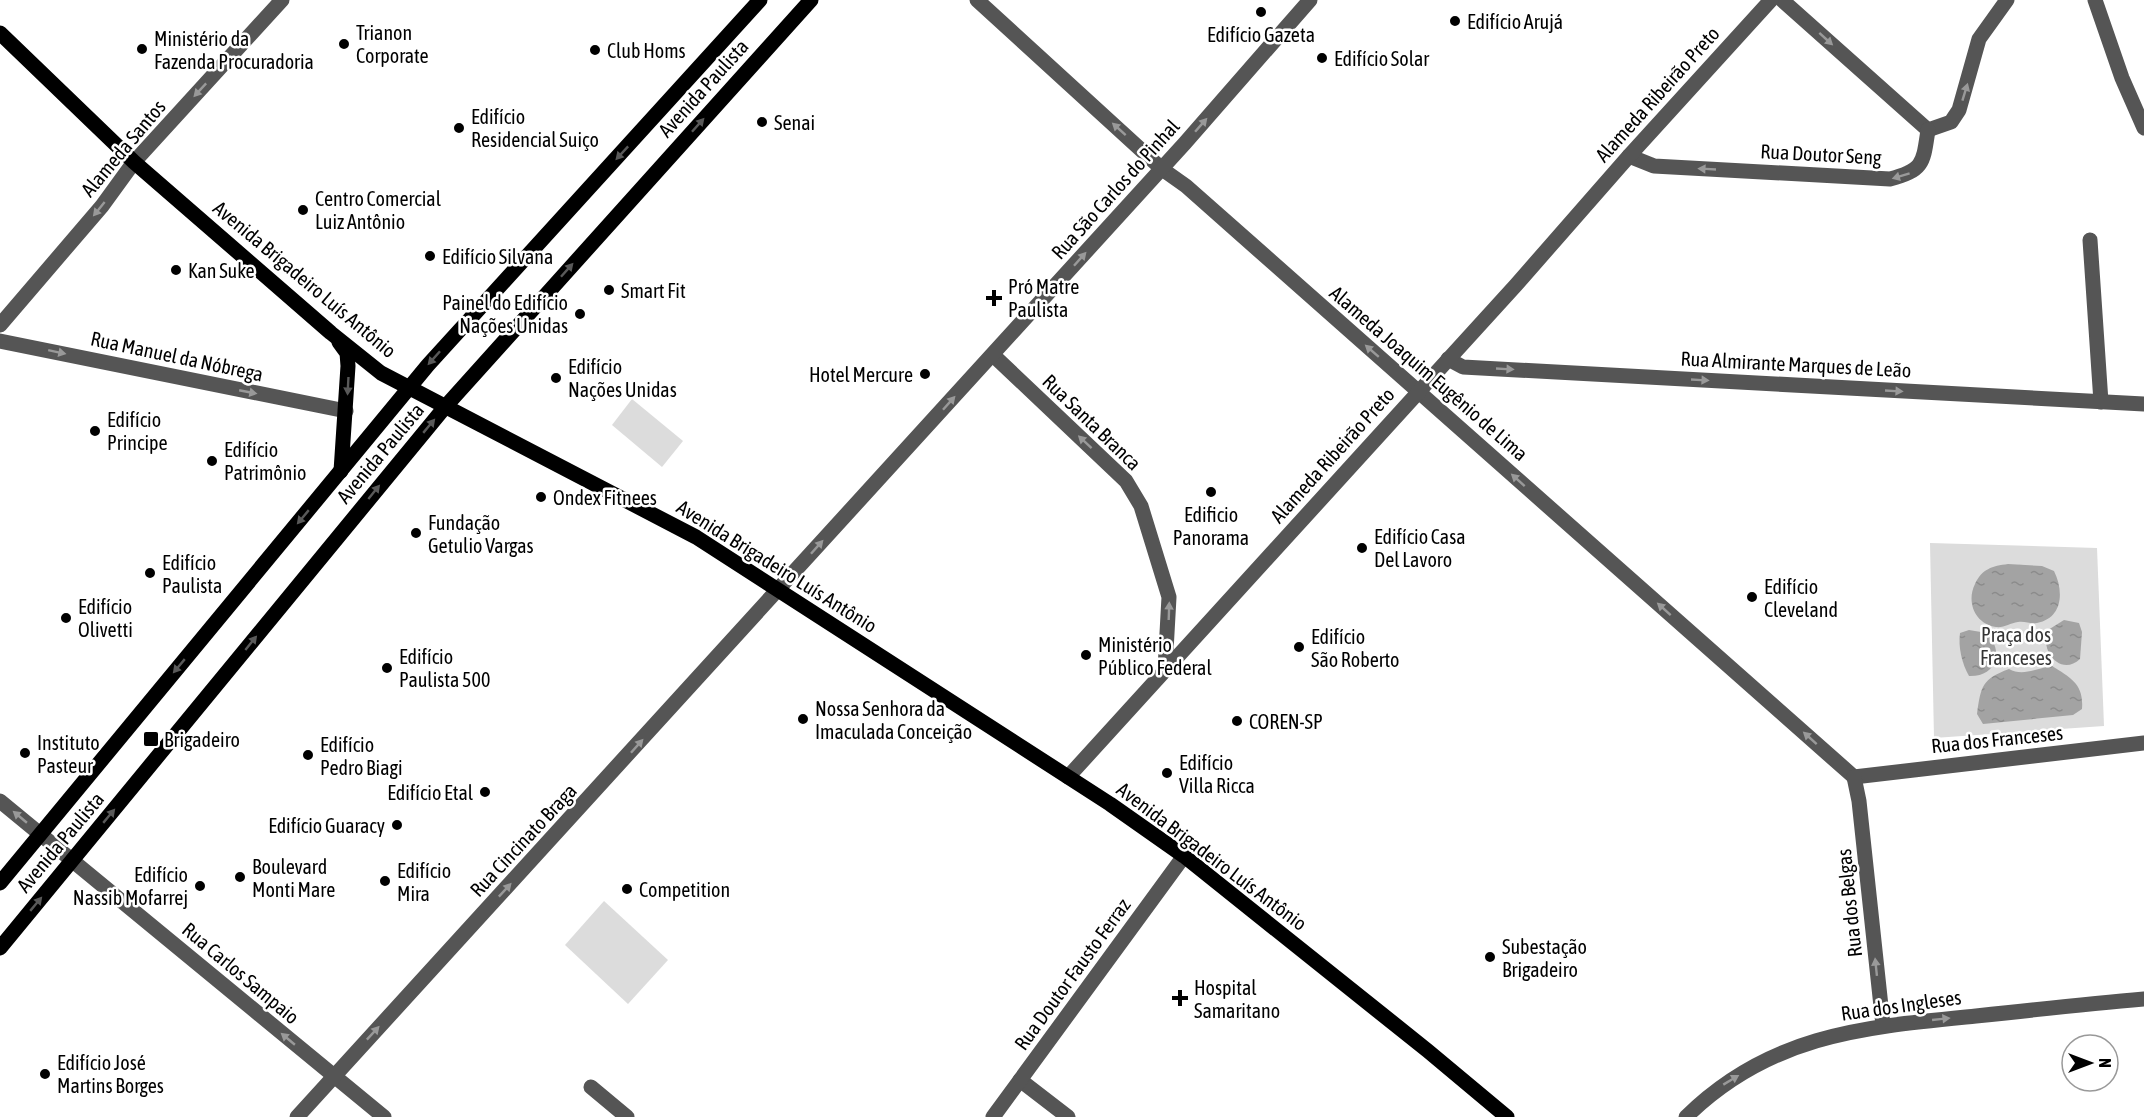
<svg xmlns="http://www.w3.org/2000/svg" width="2144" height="1117" font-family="'Asap Condensed',sans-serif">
<defs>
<pattern id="water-ripples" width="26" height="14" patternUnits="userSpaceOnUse" patternTransform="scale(1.5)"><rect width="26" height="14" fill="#a3a3a3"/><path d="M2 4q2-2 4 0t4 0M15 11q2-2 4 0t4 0" fill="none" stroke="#8b8b8b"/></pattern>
</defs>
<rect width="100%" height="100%" fill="#fff"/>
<g fill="#dcdcdc">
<path d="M632,399L683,441L662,467L612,425Z"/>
<path d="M1930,543L2097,548L2104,726L1934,738Z"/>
<path d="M604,901L668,960L628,1004L565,945Z"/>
</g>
<g fill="url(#water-ripples)">
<path d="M2008,564L2042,566L2054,571C2064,591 2063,618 2037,623C2030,624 2025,621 2018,622C2010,623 2004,628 1996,627C1975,624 1966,602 1975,584C1982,569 1992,566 2008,564Z"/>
<path d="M2064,620L2079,623L2082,632L2080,659C2061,677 2039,651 2048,630Z"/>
<path d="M1969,630L1987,633C2004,651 1997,677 1969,676C1962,664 1958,647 1960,633Z"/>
<path d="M2052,666C2071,678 2084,684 2082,709L2073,715L1983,724L1977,714C1981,686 1982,679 2009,669C2023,677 2037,668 2052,666Z"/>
</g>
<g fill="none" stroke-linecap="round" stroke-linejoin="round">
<g stroke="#555" stroke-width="15">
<path d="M977,0L1162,169L1186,186L1854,777"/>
<path d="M1782,0L1928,130"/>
<path d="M2095,0L2122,78L2144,128"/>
<path d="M1928,130L1951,122L1959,110L1979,39L2007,0"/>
<path d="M1629,156L1654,166L1890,179C1924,170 1923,163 1928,130"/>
<path d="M2090,240L2101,402"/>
<path d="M0,325L102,206L134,162L282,0"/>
<path d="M0,341L346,411"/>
<path d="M993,355L1126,481L1141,506L1169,597L1165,669"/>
<path d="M1448,359L1463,367L2144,404"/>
<path d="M1068,777L1516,285L1629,156L1771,0"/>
<path d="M1854,777L2144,743"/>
<path d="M1854,777L1859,801L1883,1025"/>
<path d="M0,801L384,1117"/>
<path d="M1020,1080L1068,1117"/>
<path d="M591,1087L627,1117"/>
<path d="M297,1117L1185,143L1310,0"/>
<path d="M993,1117L1184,856"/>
<path d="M1686,1117C1770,1034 1865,1027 1976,1016C2032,1010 2088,1004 2144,999"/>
</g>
<g stroke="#000" stroke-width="15">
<path d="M0,33L134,162L331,333L381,373L696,537L1110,804L1184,856L1428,1051L1507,1117"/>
<path d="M339,342L347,353L348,366L341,471"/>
<path d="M0,883L428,365L760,0"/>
<path d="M0,948L445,407L811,0"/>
</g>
</g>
<defs><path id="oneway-solid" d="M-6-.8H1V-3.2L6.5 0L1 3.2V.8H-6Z" transform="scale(1.5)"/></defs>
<g fill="#999">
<use href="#oneway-solid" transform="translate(1826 39) rotate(42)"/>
<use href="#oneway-solid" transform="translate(200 90) rotate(133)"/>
<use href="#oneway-solid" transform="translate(1965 92) rotate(-73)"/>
<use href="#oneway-solid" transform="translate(1201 125) rotate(-49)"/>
<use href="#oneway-solid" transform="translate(1119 129) rotate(-138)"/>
<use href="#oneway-solid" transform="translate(1707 169) rotate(-177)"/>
<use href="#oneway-solid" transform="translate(1901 176) rotate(163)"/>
<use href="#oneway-solid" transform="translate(99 209) rotate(129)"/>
<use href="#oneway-solid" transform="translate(1080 259) rotate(-48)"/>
<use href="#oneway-solid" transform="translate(1372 351) rotate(-139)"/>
<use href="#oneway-solid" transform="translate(57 352) rotate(12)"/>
<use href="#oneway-solid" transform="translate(1505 369) rotate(3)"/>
<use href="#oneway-solid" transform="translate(1700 380) rotate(3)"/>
<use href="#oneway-solid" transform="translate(1894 391) rotate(3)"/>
<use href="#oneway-solid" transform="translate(248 392) rotate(11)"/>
<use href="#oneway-solid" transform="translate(949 403) rotate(-48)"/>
<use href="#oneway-solid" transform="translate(1085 442) rotate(-137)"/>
<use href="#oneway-solid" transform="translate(1518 480) rotate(-138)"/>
<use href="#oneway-solid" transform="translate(817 547) rotate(-48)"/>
<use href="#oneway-solid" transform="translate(1664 609) rotate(-138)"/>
<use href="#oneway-solid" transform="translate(1169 611) rotate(-88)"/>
<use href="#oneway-solid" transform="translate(1810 738) rotate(-138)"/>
<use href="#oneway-solid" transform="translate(637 746) rotate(-48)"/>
<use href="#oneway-solid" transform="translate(20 817) rotate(-140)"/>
<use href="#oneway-solid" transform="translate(505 890) rotate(-47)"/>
<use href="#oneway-solid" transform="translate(1876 967) rotate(-96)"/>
<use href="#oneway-solid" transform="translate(1941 1019) rotate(-6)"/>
<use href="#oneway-solid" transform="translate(373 1033) rotate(-47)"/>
<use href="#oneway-solid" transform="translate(288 1039) rotate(-140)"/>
<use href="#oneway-solid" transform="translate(1731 1080) rotate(-31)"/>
</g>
<g fill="#595959">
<use href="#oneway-solid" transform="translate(698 125) rotate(-48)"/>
<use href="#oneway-solid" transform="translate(622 153) rotate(133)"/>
<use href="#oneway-solid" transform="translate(567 270) rotate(-48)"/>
<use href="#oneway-solid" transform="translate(434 358) rotate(132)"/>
<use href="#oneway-solid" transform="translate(348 386) rotate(93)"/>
<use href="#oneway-solid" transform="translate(429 426) rotate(-50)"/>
<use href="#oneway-solid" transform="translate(374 492) rotate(-51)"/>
<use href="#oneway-solid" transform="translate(303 517) rotate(130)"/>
<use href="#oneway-solid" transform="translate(251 643) rotate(-51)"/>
<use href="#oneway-solid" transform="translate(179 666) rotate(130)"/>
<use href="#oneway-solid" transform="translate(109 816) rotate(-50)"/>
<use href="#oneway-solid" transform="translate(36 904) rotate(-50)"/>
</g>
<g fill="#000" stroke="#fff" stroke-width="2">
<circle cx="1261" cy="12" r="6"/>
<circle cx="1455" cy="21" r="6"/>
<circle cx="344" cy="44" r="6"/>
<circle cx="142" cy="49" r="6"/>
<circle cx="595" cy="50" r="6"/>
<circle cx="1322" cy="58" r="6"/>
<circle cx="762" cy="122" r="6"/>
<circle cx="459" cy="128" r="6"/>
<circle cx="303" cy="210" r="6"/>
<circle cx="430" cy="256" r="6"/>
<circle cx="176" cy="270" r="6"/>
<circle cx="609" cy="290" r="6"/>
<path d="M991 289h6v6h6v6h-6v6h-6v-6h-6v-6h6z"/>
<circle cx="580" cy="314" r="6"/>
<circle cx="925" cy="374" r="6"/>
<circle cx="556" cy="378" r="6"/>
<circle cx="95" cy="431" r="6"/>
<circle cx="212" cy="461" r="6"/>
<circle cx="1211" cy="492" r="6"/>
<circle cx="541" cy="497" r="6"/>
<circle cx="416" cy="533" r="6"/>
<circle cx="1362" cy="548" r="6"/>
<circle cx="150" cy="573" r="6"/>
<circle cx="1752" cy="597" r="6"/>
<circle cx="66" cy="618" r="6"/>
<circle cx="1299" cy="647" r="6"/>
<circle cx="1086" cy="655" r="6"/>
<circle cx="387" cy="668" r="6"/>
<circle cx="803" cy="719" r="6"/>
<circle cx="1237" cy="721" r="6"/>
<rect x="143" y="731" width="16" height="16" rx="3"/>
<circle cx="25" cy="753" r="6"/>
<circle cx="308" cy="755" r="6"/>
<circle cx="1167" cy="773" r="6"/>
<circle cx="485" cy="792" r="6"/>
<circle cx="397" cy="825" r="6"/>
<circle cx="240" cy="877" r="6"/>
<circle cx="385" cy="881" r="6"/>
<circle cx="200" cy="886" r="6"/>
<circle cx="627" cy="889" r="6"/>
<circle cx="1490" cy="957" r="6"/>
<path d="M1177 989h6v6h6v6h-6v6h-6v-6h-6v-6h6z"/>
<circle cx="45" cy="1074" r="6"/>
</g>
<g text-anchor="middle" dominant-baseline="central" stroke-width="5" stroke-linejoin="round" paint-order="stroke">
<g font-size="20" fill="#000" stroke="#fff" text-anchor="start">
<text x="1467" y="21">Edifício Arujá</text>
<text x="356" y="32">Trianon<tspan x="356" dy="23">Corporate</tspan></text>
<text x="1261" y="34" text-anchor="middle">Edifício Gazeta</text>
<text x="154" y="38">Ministério da<tspan x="154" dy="23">Fazenda Procuradoria</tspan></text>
<text x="607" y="50">Club Homs</text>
<text x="1334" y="58">Edifício Solar</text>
<text x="471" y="116">Edifício<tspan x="471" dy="23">Residencial Suiço</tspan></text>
<text x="774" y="122">Senai</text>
<text x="315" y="198">Centro Comercial<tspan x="315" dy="23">Luiz Antônio</tspan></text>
<text x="442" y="256">Edifício Silvana</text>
<text x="188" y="270">Kan Suke</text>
<text x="1008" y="286">Pró Matre<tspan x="1008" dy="23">Paulista</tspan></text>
<text x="621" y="290">Smart Fit</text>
<text x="568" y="302" text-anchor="end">Painel do Edifício<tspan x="568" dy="23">Nações Unidas</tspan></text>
<text x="568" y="366">Edifício<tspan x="568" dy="23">Nações Unidas</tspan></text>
<text x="913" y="374" text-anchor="end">Hotel Mercure</text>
<text x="107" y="419">Edifício<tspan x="107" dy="23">Principe</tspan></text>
<text x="224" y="449">Edifício<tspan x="224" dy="23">Patrimônio</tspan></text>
<text x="553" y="497">Ondex Fitnees</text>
<text x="1211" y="514" text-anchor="middle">Edificio<tspan x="1211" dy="23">Panorama</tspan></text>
<text x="428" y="522">Fundação<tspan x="428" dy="23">Getulio Vargas</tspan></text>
<text x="1374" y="536">Edifício Casa<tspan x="1374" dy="23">Del Lavoro</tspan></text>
<text x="162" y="562">Edifício<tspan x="162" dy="23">Paulista</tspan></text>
<text x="1764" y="586">Edifício<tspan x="1764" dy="23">Cleveland</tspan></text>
<text x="78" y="606">Edifício<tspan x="78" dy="23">Olivetti</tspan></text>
<text x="1311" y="636">Edifício<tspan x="1311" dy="23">São Roberto</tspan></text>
<text x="1098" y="644">Ministério<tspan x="1098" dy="23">Público Federal</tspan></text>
<text x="399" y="656">Edifício<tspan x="399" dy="23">Paulista 500</tspan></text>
<text x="815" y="708">Nossa Senhora da<tspan x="815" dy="23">Imaculada Conceição</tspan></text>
<text x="1249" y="721">COREN-SP</text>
<text x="164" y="739">Brigadeiro</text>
<text x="37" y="742">Instituto<tspan x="37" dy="23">Pasteur</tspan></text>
<text x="320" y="744">Edifício<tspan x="320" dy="23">Pedro Biagi</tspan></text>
<text x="1179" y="762">Edifício<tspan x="1179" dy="23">Villa Ricca</tspan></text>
<text x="473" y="792" text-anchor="end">Edifício Etal</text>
<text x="385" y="825" text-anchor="end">Edifício Guaracy</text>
<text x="252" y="866">Boulevard<tspan x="252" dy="23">Monti Mare</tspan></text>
<text x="397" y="870">Edifício<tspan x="397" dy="23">Mira</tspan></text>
<text x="188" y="874" text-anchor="end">Edifício<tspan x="188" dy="23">Nassib Mofarrej</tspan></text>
<text x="639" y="889">Competition</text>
<text x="1502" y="946">Subestação<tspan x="1502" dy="23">Brigadeiro</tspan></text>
<text x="1194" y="987">Hospital<tspan x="1194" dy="23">Samaritano</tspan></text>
<text x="57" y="1062">Edifício José<tspan x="57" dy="23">Martins Borges</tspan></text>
</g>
<g font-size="20" fill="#000" stroke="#fff">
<text transform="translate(703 88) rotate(-48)">Avenida Paulista</text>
<text transform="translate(1657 94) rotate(-48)">Alameda Ribeirão Preto</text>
<text transform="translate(123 148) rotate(-50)">Alameda Santos</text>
<text transform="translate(1821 154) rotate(3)">Rua Doutor Seng</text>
<text transform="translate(1115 189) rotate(-48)">Rua São Carlos do Pinhal</text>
<text transform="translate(305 279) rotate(40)">Avenida Brigadeiro Luís Antônio</text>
<text transform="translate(177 356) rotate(12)">Rua Manuel da Nóbrega</text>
<text transform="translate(1796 364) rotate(3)">Rua Almirante Marques de Leão</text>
<text transform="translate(1429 373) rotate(41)">Alameda Joaquim Eugênio de Lima</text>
<text transform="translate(1092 422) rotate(44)">Rua Santa Branca</text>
<text transform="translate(380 453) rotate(-50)">Avenida Paulista</text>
<text transform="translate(1332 455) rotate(-48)">Alameda Ribeirão Preto</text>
<text transform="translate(777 566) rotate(32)">Avenida Brigadeiro Luís Antônio</text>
<text transform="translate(1997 739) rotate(-6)">Rua dos Franceses</text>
<text transform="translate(523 840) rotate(-47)">Rua Cincinato Braga</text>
<text transform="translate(60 842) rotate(-50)">Avenida Paulista</text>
<text transform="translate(1212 856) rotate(37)">Avenida Brigadeiro Luís Antônio</text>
<text transform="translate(1849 903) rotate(-96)">Rua dos Belgas</text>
<text transform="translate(241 973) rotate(40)">Rua Carlos Sampaio</text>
<text transform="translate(1072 974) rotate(-54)">Rua Doutor Fausto Ferraz</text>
<text transform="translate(1901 1005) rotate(-8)">Rua dos Ingleses</text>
</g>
<g font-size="20" fill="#333" stroke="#fff">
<text x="2016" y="634">Praça dos<tspan x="2016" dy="23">Franceses</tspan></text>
</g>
</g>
<g transform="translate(2090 1063) rotate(90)"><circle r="28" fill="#ffffff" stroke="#999999" stroke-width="1.5"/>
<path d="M0-4.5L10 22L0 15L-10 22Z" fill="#000000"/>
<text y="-9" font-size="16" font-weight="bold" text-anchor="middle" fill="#000000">N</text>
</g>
</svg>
